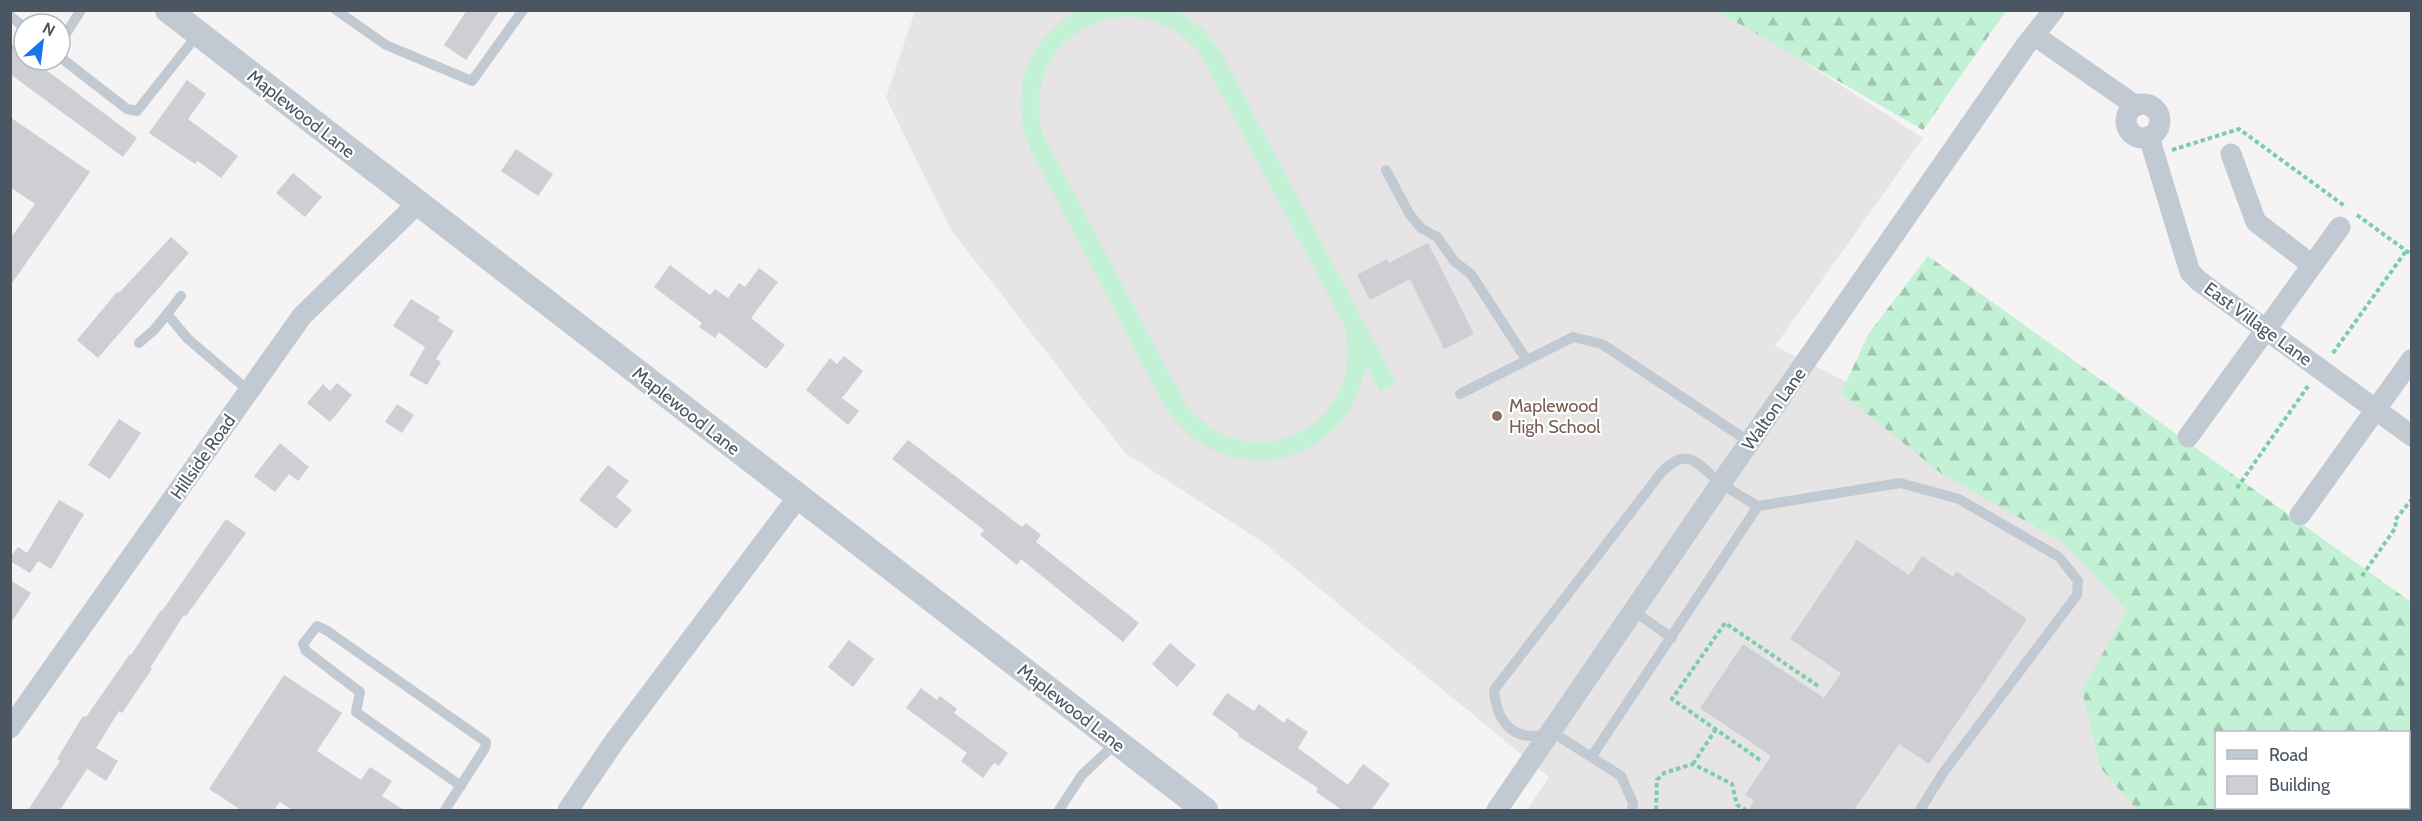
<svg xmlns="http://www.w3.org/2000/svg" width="2422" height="821" font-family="Cabin,sans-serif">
<defs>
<pattern id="forest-firs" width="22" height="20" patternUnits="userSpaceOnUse" patternTransform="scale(1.5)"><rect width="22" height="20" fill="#c3f1d5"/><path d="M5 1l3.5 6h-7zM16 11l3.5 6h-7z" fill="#a0c6b0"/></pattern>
</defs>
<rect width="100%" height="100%" fill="#f5f3f3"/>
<path fill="#e6e4e5" d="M915,11H1725L1923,138L1775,346L1841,379L2079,535L2216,732V808L2276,810H1527L1549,777L1264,543L1125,453L951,230L886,98Z"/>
<g fill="url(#forest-firs)" fill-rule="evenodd">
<path d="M1717,11H2006L1923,130Z"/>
<path d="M1928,256L2411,602V810H2137L2100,767L2082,690L2127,610L2061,541L1942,474L1841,393L1869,333ZM2216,732H2408V808H2216Z"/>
</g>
<path fill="#c3f1d5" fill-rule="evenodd" d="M1078,10L1177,11L1203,29L1223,56L1396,383L1380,392L1366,366C1346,472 1220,495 1163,403L1033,155C1007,97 1023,44 1078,10ZM1126,16C1157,19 1179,29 1199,52L1344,325C1369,425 1254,484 1187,407L1043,134C1026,72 1063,22 1126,16Z"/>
<g fill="#cdcfd5">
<path d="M467,10H500L466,60L444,45Z"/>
<path d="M10,43L24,53V60H33L137,138L123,157L10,74Z"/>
<path d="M187,80L206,94L188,119L238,156L221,178L198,161L195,164L149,133Z"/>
<path d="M10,117L90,172L10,286V239L35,204L10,187Z"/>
<path d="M516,149L553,174L538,196L501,171Z"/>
<path d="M293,173L322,197L305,217L276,193Z"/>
<path d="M171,237L189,253L98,358L77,340L117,292L119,293Z"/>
<path d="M1428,243L1474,334L1444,349L1410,279L1370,300L1357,275L1387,259L1389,263Z"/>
<path d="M670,265L710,295L715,289L728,298L739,283L745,287L759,268L778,282L751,318L785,345L766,369L719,332L715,338L699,327L702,323L654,287Z"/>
<path d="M411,299L440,317L438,321L454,331L436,359L441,362L427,385L409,375L425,347L393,326Z"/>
<path d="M844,356L863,371L842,398L859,411L848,425L806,390L830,358L837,364Z"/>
<path d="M337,383L352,395L330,422L307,403L323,384L330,391Z"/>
<path d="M397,404L414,415L402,433L385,422Z"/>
<path d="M119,419L141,433L110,479L88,465Z"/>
<path d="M908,440L1022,527L1026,523L1041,535L1036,542L1139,623L1123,642L1021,559L1017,565L980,535L984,530L892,459Z"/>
<path d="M280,443L309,467L298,481L289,474L275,492L254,476Z"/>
<path d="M608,465L629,481L616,497L632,510L616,529L579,500Z"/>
<path d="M59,500L84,514L51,569L38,561L30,573L10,561V558L18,547L27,553Z"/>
<path d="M226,519L246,533L186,616L184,615L150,668L152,669L122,713L119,711L96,748L118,761L106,781L87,769L60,810H28L60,761L57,759L83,716L86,717L130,654L131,655L161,610L162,611Z"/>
<path d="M1857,540L1909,575L1922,556L1953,577L1956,571L2027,619L1929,764L1899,744L1854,810H1749L1754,800L1745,795L1771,756L1700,708L1743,644L1824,698L1841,673L1790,639Z"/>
<path d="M10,580L31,593L10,624Z"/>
<path d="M849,640L874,659L853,687L828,667Z"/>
<path d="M1170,643L1196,665L1177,687L1152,664Z"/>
<path d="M284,675L342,713L317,751L361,780L370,767L392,781L382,796L404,810H292L280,802L274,810H241L209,789Z"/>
<path d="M921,688L937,700L940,696L957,709L954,713L1008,753L999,766L994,763L983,778L961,761L967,753L906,708Z"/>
<path d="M1227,693L1254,711L1259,704L1284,723L1287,718L1308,732L1298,748L1348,785L1363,764L1390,784L1371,810H1342L1316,792L1318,788L1238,736L1239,734L1212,714Z"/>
</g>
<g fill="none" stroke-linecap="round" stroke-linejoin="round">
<g stroke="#7ad0a6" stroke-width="4" stroke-dasharray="4.5 3" stroke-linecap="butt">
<path d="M2172,150L2239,129L2346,207"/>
<path d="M2357,215L2412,255"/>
<path d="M2333,353L2406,251"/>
<path d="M2412,473V474"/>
<path d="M2237,488L2308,386"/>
<path d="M2362,576L2396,527L2395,520L2412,499"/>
<path d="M1760,760L1672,699L1725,623L1818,686"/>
<path d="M1693,764L1716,729"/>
<path d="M1656,810L1657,780L1664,773L1693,764L1732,784L1737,805L1746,810"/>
</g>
<g stroke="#c1cad2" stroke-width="10">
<path d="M336,10L386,45L472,81L523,10"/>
<path d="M10,16L24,27"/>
<path d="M60,43L81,10"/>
<path d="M60,57L127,109L137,111L198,34"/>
<path d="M1386,170L1410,215L1421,228L1437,237L1455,262L1471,274L1526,359"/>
<path d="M181,296L167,314L188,339L249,391"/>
<path d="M139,343L154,330L167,314"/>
<path d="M1460,394L1573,337L1602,344L1751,443"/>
<path d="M1758,506L1900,483L1959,499L2059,557L2078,581L2077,595L1943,773L1920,810"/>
<path d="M1635,612L1672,638"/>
<path d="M1592,756L1758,506C1746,499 1733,492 1722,484C1698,466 1689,443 1661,473L1494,690C1497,725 1517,745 1552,732L1621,776L1633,803L1632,810"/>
<path d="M445,810L485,748L486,742L326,630L317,626L303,644L306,651L360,692L356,712L461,786"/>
<path d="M1059,810L1082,775L1116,743"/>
</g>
<g stroke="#c1cad2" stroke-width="21">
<path d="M2034,35L2136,106"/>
<circle cx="2143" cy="121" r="17"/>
<path d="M2149,137L2190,272L2199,281L2412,436"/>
<path d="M2231,154L2256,222L2312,265"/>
<path d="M2188,437L2340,227"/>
<path d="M2300,515L2412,359"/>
<path d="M10,728L302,316L417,204"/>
<path d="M568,810L614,742L798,497"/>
<path d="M1497,810L1721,483L2026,45L2054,10"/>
</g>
<path stroke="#c1cad2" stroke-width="26" d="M168,10L1205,810"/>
</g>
<circle fill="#8d6e63" stroke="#fff" stroke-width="2" cx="1497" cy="416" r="6"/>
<g text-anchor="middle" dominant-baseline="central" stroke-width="4.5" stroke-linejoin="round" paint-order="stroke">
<g font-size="18" fill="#4a5661" stroke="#fff">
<text transform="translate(301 114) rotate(38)">Maplewood Lane</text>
<text transform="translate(2258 324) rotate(36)">East Village Lane</text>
<text transform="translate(1774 409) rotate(-55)">Walton Lane</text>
<text transform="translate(686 411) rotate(38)">Maplewood Lane</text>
<text transform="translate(203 457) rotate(-55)">Hillside Road</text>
<text transform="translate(1071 708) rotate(38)">Maplewood Lane</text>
</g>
<g font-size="18" fill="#785e54" stroke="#fff" text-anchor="start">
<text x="1509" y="406">Maplewood<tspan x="1509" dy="21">High School</tspan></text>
</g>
</g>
<rect width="2422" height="821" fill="none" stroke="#4a5661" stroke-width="24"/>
<rect x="2215" y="731" width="195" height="78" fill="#ffffff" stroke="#b7bbc0" stroke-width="1.5"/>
<rect x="2227" y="750" width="30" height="9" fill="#c1cad2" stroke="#b7bbc0" stroke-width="1.5"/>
<text x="2269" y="761" font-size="18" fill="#4a5661">Road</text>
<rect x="2227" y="776" width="30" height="18" fill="#cdcfd5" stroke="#b7bbc0" stroke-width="1.5"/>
<text x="2269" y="791" font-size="18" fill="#4a5661">Building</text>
<g transform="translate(42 42) rotate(28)"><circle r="28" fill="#ffffff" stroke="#b7bbc0" stroke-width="1.5"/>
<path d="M0-4.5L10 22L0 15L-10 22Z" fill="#1a73e8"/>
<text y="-9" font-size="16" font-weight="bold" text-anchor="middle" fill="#4a5661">N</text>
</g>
</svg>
